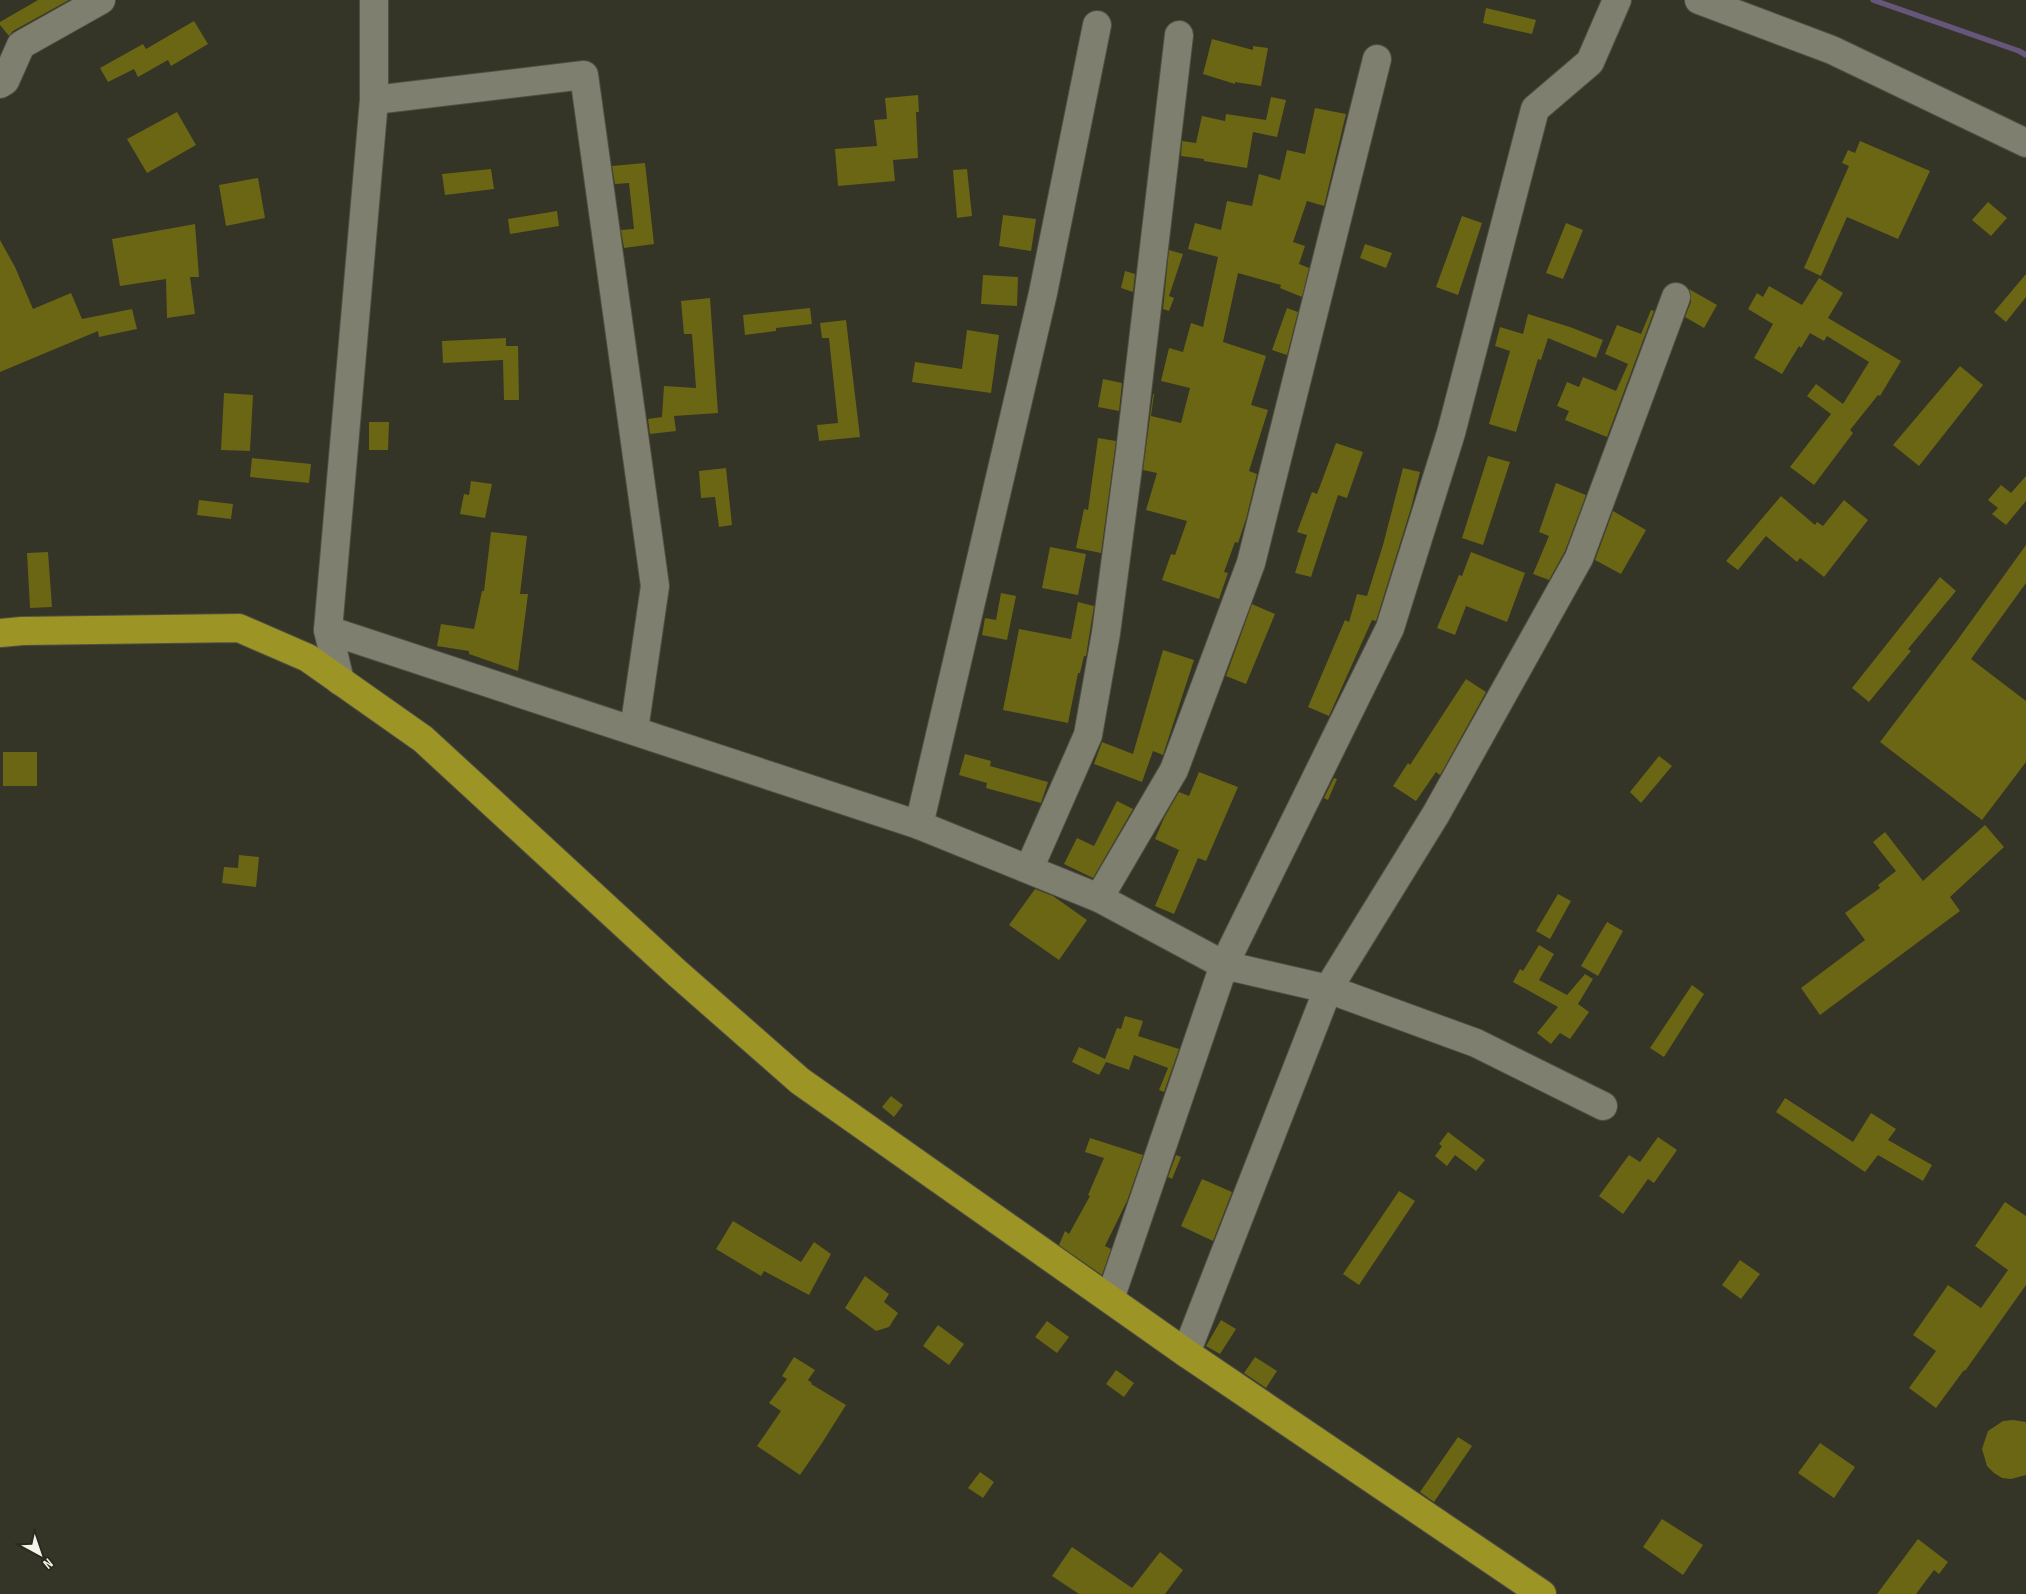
<svg xmlns="http://www.w3.org/2000/svg" width="2026" height="1594" font-family="'Sofia Sans Condensed',sans-serif">
<rect width="100%" height="100%" fill="#343427"/>
<g fill="none" stroke-linecap="round" stroke-linejoin="round">
<path stroke="#67567b" stroke-width="5.5" d="M1873,0L2019,51L2026,55"/>
</g>
<g fill="#6b6614">
<path d="M38,0H69L13,31L9,36L0,25V22Z"/>
<path d="M1486,8L1536,20L1532,34L1483,23Z"/>
<path d="M194,21L208,44L171,66L168,60L138,77L134,69L108,82L100,68L143,44L146,49Z"/>
<path d="M1212,39L1253,50V46L1268,48L1261,86L1235,82V84L1203,74Z"/>
<path d="M918,95L919,112H916L918,158L893,160L895,181L838,186L835,149L877,146L874,120L887,119L885,98Z"/>
<path d="M1271,97L1286,100L1277,137L1253,132L1247,168L1204,161V159L1181,156L1182,141L1196,143L1202,116L1225,121L1226,114L1266,120Z"/>
<path d="M1315,108L1346,114L1324,206L1307,201L1293,242L1305,246L1299,264L1309,268L1302,297L1280,288L1281,285L1238,273L1223,342L1266,356L1251,405L1268,410L1249,471L1257,474L1246,519L1238,543L1235,542L1224,572L1228,573L1219,599L1162,580L1171,554L1175,555L1187,521L1146,510L1157,473L1143,470L1153,394H1154L1151,416L1181,423L1190,388L1161,381L1169,348L1183,352L1191,323L1203,327L1218,257L1188,249L1195,223L1221,230L1227,201L1252,206L1259,174L1280,180L1287,150L1305,154Z"/>
<path d="M177,112L196,145L147,173L127,139Z"/>
<path d="M1860,141L1930,171L1898,239L1847,217L1821,276L1804,268L1849,166L1842,163L1848,150L1855,153Z"/>
<path d="M645,163L654,244L624,248L621,230L634,229L629,183L615,184L612,166Z"/>
<path d="M491,169L494,189L445,195L442,174Z"/>
<path d="M967,169L972,216L957,218L953,170Z"/>
<path d="M258,178L265,218L226,226L219,185Z"/>
<path d="M1988,202L2007,218L1991,236L1972,220Z"/>
<path d="M557,211L559,226L510,234L508,219Z"/>
<path d="M1003,215L1036,219L1031,251L999,246Z"/>
<path d="M1462,216L1482,223L1458,295L1436,287Z"/>
<path d="M1566,223L1583,230L1563,279L1546,273Z"/>
<path d="M195,224L199,277H190L195,314L167,318L166,279L120,286L112,239Z"/>
<path d="M0,240L15,267L33,309L71,293L82,319L132,309L137,329L99,337L98,331L0,372Z"/>
<path d="M1365,244L1392,253L1386,268L1360,258Z"/>
<path d="M1169,250L1183,254L1169,296L1174,298L1169,311L1163,309Z"/>
<path d="M1125,271L1135,274L1133,292L1121,288Z"/>
<path d="M2026,274V297L2006,322L1994,312Z"/>
<path d="M983,275L1018,277L1017,306L981,304Z"/>
<path d="M1819,278L1843,293L1828,318L1901,361L1880,396L1878,395L1850,430L1853,433L1814,485L1790,467L1831,414L1807,396L1816,384L1843,404L1869,362L1827,336L1824,341L1810,333L1801,348L1799,346L1782,374L1754,358L1773,324L1748,309L1757,293L1763,297L1769,286L1802,305Z"/>
<path d="M1689,289L1717,305L1704,328L1685,317L1691,302V295Z"/>
<path d="M710,298L718,413L674,416L676,431L650,434L648,419L662,417L664,386L696,388L692,334H684L681,301Z"/>
<path d="M810,308L812,324L776,328V331L745,335L743,315Z"/>
<path d="M1287,308L1298,312L1287,355L1272,350Z"/>
<path d="M1651,310L1654,311L1607,437L1565,420L1569,411L1557,406L1567,382L1579,387L1583,377L1616,391L1628,364L1605,354L1617,325L1641,334Z"/>
<path d="M1528,314L1570,327L1603,340L1596,358L1548,338L1541,360L1538,359L1516,432L1489,424L1510,351L1495,346L1500,327L1523,334Z"/>
<path d="M846,320L860,437L819,441L817,425L838,423L829,338H822L820,323Z"/>
<path d="M967,330L999,335L991,393L912,382L915,362L962,369Z"/>
<path d="M506,338V346H518L519,400H504L503,360L443,363L442,341Z"/>
<path d="M1960,366L1983,385L1919,466L1893,445Z"/>
<path d="M1103,379L1122,383L1119,411L1098,407Z"/>
<path d="M224,393L253,395L250,451L221,450Z"/>
<path d="M369,422H389L388,450H369Z"/>
<path d="M1098,438L1116,441L1101,553L1076,548L1084,509L1088,510Z"/>
<path d="M1336,443L1363,452L1347,498L1338,495L1311,577L1295,573L1307,535L1297,532L1312,492L1317,494Z"/>
<path d="M1488,456L1510,462L1483,545L1462,538Z"/>
<path d="M252,458L311,464L309,483L250,477Z"/>
<path d="M726,468L732,525L719,527L715,497L701,498L699,471Z"/>
<path d="M1403,468L1420,472L1411,508L1376,621L1372,620L1329,716L1308,707L1345,620L1349,622L1357,594L1367,596L1383,545Z"/>
<path d="M2026,476V501L2006,525L1992,514L1998,508L1988,500L2001,485L2011,493Z"/>
<path d="M471,481L492,484L485,518L460,514L464,494L469,495Z"/>
<path d="M1556,483L1586,495L1565,551L1549,580L1533,574L1549,536L1539,532Z"/>
<path d="M1781,496L1815,525L1817,522L1823,526L1844,500L1868,520L1824,577L1800,558L1797,562L1766,536L1738,570L1726,561Z"/>
<path d="M199,500L233,504L231,519L197,515Z"/>
<path d="M1613,511L1646,530L1621,574L1595,560Z"/>
<path d="M491,532L527,536L520,594H528L518,671L469,654V651L437,646L441,624L474,629L482,591H484Z"/>
<path d="M2026,545V583L1971,659L2026,701V762L1982,820L1880,742L1956,642Z"/>
<path d="M1050,547L1086,554L1078,595L1042,588Z"/>
<path d="M48,552L52,607L30,608L27,553Z"/>
<path d="M1471,552L1525,573L1507,622L1466,606L1455,635L1437,628L1459,575L1462,576Z"/>
<path d="M1940,577L1956,591L1908,649L1911,651L1869,702L1852,688Z"/>
<path d="M1001,593L1016,596L1007,640L982,635L985,618L996,620Z"/>
<path d="M1078,602L1094,606L1086,656H1084L1080,673H1078L1068,723L1003,710L1019,629L1071,639Z"/>
<path d="M1252,604L1275,614L1246,684L1226,676Z"/>
<path d="M1163,650L1194,660L1163,755L1153,751L1142,782L1094,764L1102,742L1133,754Z"/>
<path d="M1466,679L1486,692L1443,770L1440,775L1436,772L1416,801L1393,786L1408,763L1410,765Z"/>
<rect x="3" y="752" width="34" height="34"/>
<path d="M965,754L991,761L990,766L1048,782L1041,803L986,788L987,783L959,775Z"/>
<path d="M1659,756L1672,766L1641,803L1630,792Z"/>
<path d="M1199,772L1238,787L1206,861L1198,858L1174,914L1155,906L1179,850L1155,839L1164,818L1179,792L1189,796Z"/>
<path d="M1334,778L1337,779L1328,800L1324,798Z"/>
<path d="M1117,801L1133,809L1093,878L1064,864L1077,838L1094,846Z"/>
<path d="M1985,825L2004,847L1950,897L1960,911L1820,1015L1801,988L1865,940L1845,913L1880,888L1878,885L1896,871L1873,842L1885,832L1923,881Z"/>
<path d="M239,855L259,857L256,887L222,883L224,867L238,868Z"/>
<path d="M1035,889L1053,896L1087,920L1059,960L1009,925Z"/>
<path d="M1558,894L1571,901L1550,939L1536,931Z"/>
<path d="M1607,922L1623,931L1598,976L1581,966Z"/>
<path d="M1539,945L1554,954L1539,980L1567,995L1585,974L1593,979L1578,1004L1589,1012L1570,1039L1560,1033L1551,1044L1537,1033L1558,1007L1513,982L1520,969L1523,971Z"/>
<path d="M1692,985L1704,994L1664,1057L1650,1048Z"/>
<path d="M1125,1016L1143,1021L1138,1036L1179,1049L1164,1092L1159,1090L1168,1068L1134,1055L1129,1070L1106,1062L1099,1075L1072,1062L1079,1047L1105,1059L1117,1028L1121,1029Z"/>
<path d="M891,1096L903,1105L894,1117L882,1107Z"/>
<path d="M1785,1098L1853,1142L1871,1113L1896,1129L1888,1140L1932,1165L1923,1181L1878,1155L1865,1172L1776,1112Z"/>
<path d="M1448,1132L1485,1160L1476,1171L1455,1155L1447,1166L1435,1156L1442,1146L1439,1144Z"/>
<path d="M1658,1137L1677,1150L1654,1183L1648,1179L1623,1214L1599,1196L1629,1155L1640,1162Z"/>
<path d="M1090,1138L1143,1155L1127,1201L1105,1246L1111,1249L1102,1275L1059,1245L1065,1231L1069,1234L1090,1196L1088,1195L1104,1158L1085,1152Z"/>
<path d="M1176,1155L1181,1157L1172,1179L1168,1177Z"/>
<path d="M1202,1179L1232,1192L1213,1241L1181,1226Z"/>
<path d="M1399,1191L1415,1201L1359,1285L1343,1274Z"/>
<path d="M2005,1202L2026,1216V1285L1965,1371L1964,1370L1936,1408L1909,1388L1936,1351L1913,1335L1948,1285L1981,1308L2008,1270L1975,1246Z"/>
<path d="M733,1221L801,1262L814,1242L831,1254L809,1295L764,1271L761,1276L716,1249Z"/>
<path d="M1740,1260L1760,1274L1741,1299L1722,1285Z"/>
<path d="M865,1276L889,1294L884,1302L898,1313L889,1327L876,1331L845,1308Z"/>
<path d="M1221,1320L1236,1329L1220,1354L1206,1346Z"/>
<path d="M1047,1321L1069,1337L1057,1353L1035,1337Z"/>
<path d="M938,1325L964,1344L949,1365L923,1346Z"/>
<path d="M794,1357L815,1370L808,1380L812,1383L811,1384L846,1405L822,1443L800,1475L757,1446L781,1411L769,1403L787,1379L782,1376Z"/>
<path d="M1255,1357L1277,1371L1266,1388L1244,1373Z"/>
<path d="M1116,1370L1134,1383L1124,1397L1106,1384Z"/>
<path d="M2013,1420L2026,1422V1475L2011,1479L2002,1478L1994,1473L1987,1466L1982,1449L1988,1431L2003,1421Z"/>
<path d="M1458,1437L1472,1446L1434,1502L1420,1492Z"/>
<path d="M1820,1443L1855,1467L1834,1498L1798,1473Z"/>
<path d="M980,1472L994,1482L983,1498L968,1488Z"/>
<path d="M1662,1519L1703,1545L1683,1575L1643,1547Z"/>
<path d="M1918,1539L1948,1562L1939,1574L1934,1570L1916,1594H1877Z"/>
<path d="M1072,1547L1132,1588L1160,1552L1183,1570L1165,1594H1079L1052,1576Z"/>
</g>
<g fill="none" stroke-linecap="round" stroke-linejoin="round">
<g stroke="#504f44" stroke-width="30">
<g id="minor">
<path d="M1699,0L1832,50L2026,143"/>
<path d="M0,84L5,81L21,45L101,0"/>
<path d="M374,100L584,75L655,586L634,730"/>
<path d="M328,630L919,825L1099,898L1224,965L1328,989L1476,1043L1603,1106"/>
<path d="M340,681L328,630L374,100V0"/>
<path d="M919,825L1043,293L1097,25"/>
<path d="M1029,869L1088,735L1106,633L1130,452L1179,35"/>
<path d="M1099,898L1174,770L1251,563L1377,59"/>
<path d="M1110,1299L1224,965L1390,628L1451,433L1535,109L1590,62L1617,0"/>
<path d="M1186,1353L1328,989L1436,814L1579,558L1676,297"/>
</g>
</g>
<g stroke="#504f44" stroke-width="30">
<path id="highway" d="M0,633L22,631L239,628L308,658L423,739L677,973L800,1081L1186,1353L1542,1594"/>
</g>
<use href="#minor" stroke="#7f7f70" stroke-width="28"/>
<use href="#highway" stroke="#9c9526" stroke-width="28"/>
</g>
<g transform="translate(40 1554) rotate(140)" stroke="#2a2a1d" stroke-width="4" paint-order="stroke">
<path d="M0-4L9 19L0 12L-9 19Z" fill="#f5f4ec"/>
<text y="-8" font-size="14" font-weight="bold" text-anchor="middle" fill="#f5f4ec">N</text>
</g>
</svg>
